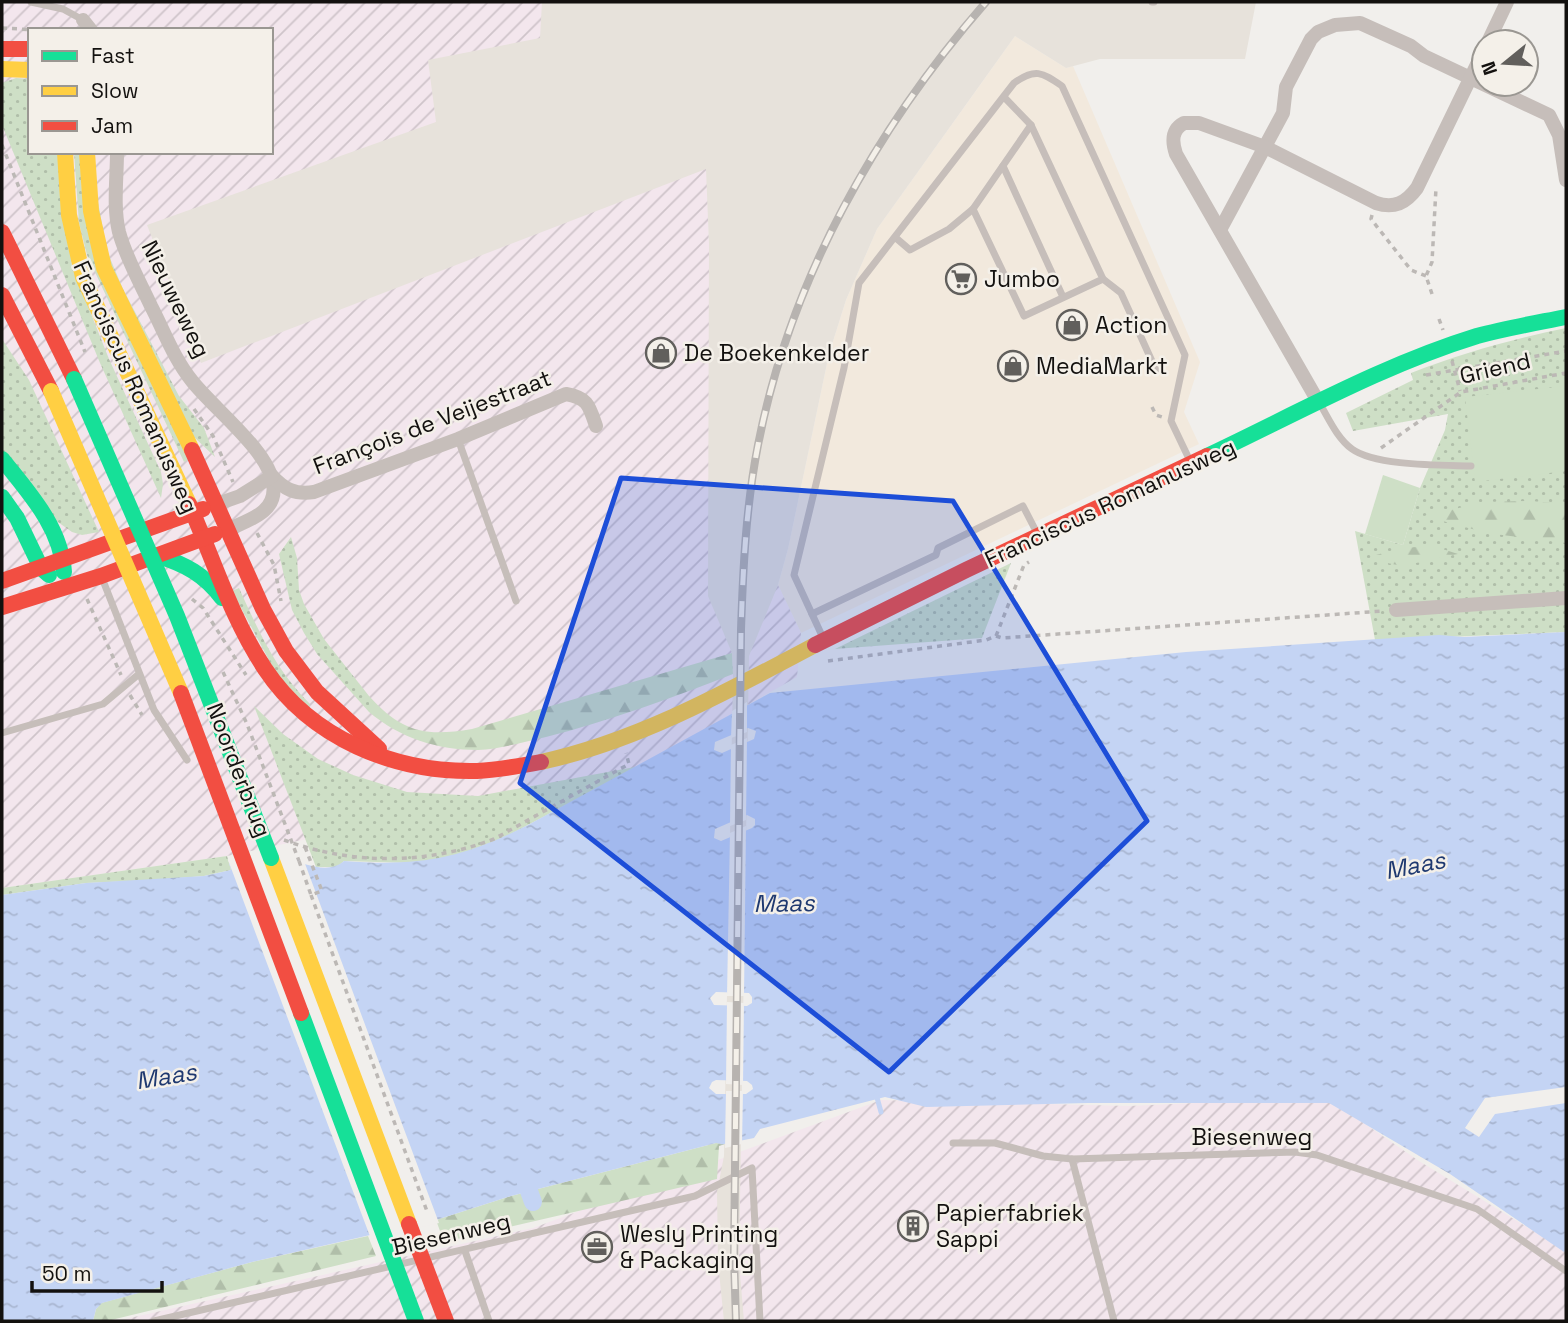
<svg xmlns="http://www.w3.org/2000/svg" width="1568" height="1323" font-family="'Space Grotesk',sans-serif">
<defs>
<pattern id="industrial-furrows" width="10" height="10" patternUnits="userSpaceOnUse" patternTransform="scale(1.75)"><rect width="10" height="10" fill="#f3e6ed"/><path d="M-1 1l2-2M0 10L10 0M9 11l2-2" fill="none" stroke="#cfc4ca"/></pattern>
<pattern id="grass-dots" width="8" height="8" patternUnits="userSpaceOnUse" patternTransform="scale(1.75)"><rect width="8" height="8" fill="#cedfc6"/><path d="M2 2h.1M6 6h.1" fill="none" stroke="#b0bea9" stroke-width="1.8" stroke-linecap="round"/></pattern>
<pattern id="forest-firs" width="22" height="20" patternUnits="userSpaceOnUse" patternTransform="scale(1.75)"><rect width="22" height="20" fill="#cedfc6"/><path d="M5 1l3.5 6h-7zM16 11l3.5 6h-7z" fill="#b0bea9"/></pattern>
<pattern id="water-ripples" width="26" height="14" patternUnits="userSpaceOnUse" patternTransform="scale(1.75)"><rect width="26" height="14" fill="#c4d4f4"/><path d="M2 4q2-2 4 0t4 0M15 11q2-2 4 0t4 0" fill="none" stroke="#a8b5d0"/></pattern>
</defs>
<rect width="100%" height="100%" fill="#f1efec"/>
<path fill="#f2e9dd" d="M1015,36L1066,68L1073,66L1200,362L1184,412L1199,444L801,633L778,585L788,549L829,354L846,300L877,229Z"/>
<g fill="url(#industrial-furrows)" fill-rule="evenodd">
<path d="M2,2H719L707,169L709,244V596L778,585L801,633L797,677L640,766L603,777L227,856L2,888ZM30,30H271V152H30Z"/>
<path d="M1326,1097L1419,1161L1566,1251V1321H116L533,1228L881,1100L1129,1106Z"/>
</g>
<path fill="#e7e2db" d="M542,2H1256L1245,59H1100L1066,68L1015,36L877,229L846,300L829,354L788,549L778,585L749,656L739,1262L744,1321H724L718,1262L717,1192L724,1156L733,674L732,653L708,596L709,244L706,169L201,363L147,225L436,122L428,60L540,38Z"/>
<g fill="url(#grass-dots)">
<path d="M16,78L30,79V152H62L72,266L109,359L161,472L163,484L161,498L100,363L2,125V83Z"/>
<path d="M74,152H80L82,194L188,460L184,462L87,255L79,223Z"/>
<path d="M96,191L107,251L123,289L179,396L204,428L215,457L194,437L102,253Z"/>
<path d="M1566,328V632L1375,640L1355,531L1403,545L1420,488L1445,430L1448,414L1353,431L1346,413L1413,380L1411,373C1462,353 1513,339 1566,328Z"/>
<path d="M2,339L29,380L99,532L82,535L72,532L55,520L2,451Z"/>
<path d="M291,537L297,558L299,590L304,604L324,639L369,696V712L317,654L304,633L292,610L279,554Z"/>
<path d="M1011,563L982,638L835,649Z"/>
<path d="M239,588C258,630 276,671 310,704L309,708L277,675L232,591Z"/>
<path d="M254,706L283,734L318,759L353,775L407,792L478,796L640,766L494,843L463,853L437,860L409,863L344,861L337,867H316Z"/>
<path d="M227,856L231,870L204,876L157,880L86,883L2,895V888Z"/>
</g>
<g fill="url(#forest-firs)">
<path d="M1530,501L1566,504V543L1487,533L1424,516L1485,502Z"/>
<path d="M1433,546L1458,554L1402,566L1373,560L1376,555L1401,548Z"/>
<path d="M732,653L733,674C672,698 609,721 546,737C523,742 501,749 478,750C437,750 400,738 369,712V696C402,732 424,737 472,729Z"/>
<path d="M716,1143L725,1144L719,1146L717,1179L444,1242L436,1220L511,1196Z"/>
<path d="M368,1236L376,1256L107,1321H93L96,1309L101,1303L252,1262Z"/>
</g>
<g fill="#cedfc6">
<path d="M1566,386V471L1475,482L1465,397Z"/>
<path d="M1383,475L1420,488L1403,545L1365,534Z"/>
</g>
<path fill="url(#water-ripples)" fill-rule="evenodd" d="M1566,632V1087L1485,1098L1465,1128L1479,1137L1495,1114L1566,1103V1250L1564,1252L1450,1174L1329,1103H1088L926,1107L885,1097L760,1129L754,1138L719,1145L722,1144L716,1143L511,1196L436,1220L252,1262L102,1303L96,1309L93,1321H2V895L86,883L204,876L231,870L229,863L243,861L247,869C259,867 273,861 285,861C305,861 326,876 344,861C417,867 462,859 528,825L770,693L1186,652L1439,635L1464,637ZM748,728L756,731L754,739L722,753L714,750L715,742ZM747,815L755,819V825L752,828L721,841L714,838L715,829ZM716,992L749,993L752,997V1003L747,1006L714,1005L710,998ZM716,1080L747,1081L752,1085L753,1089L746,1094H716L709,1088L712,1082Z"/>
<g fill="#f1efec">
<path d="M747,702V732L731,738L732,711Z"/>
<path d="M747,738L746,820L730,826L731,745Z"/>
<path d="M746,826L744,996H727L730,833Z"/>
<path d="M285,857L304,861L439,1223L371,1239L228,860L244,858L253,866L259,861Z"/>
<path d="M727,1002L744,1003L743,1085L726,1084Z"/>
<path d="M726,1091H743L742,1144L725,1148Z"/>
</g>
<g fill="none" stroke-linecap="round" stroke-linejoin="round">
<path stroke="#c4d4f4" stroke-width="5" d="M876,1094L881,1112"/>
<path stroke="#c4d4f4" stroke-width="18" d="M521,1169L533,1202"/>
<g stroke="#bcb8b5" stroke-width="3.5" stroke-dasharray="5 5" stroke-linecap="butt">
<path d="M2,28L37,30"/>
<path d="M2,145L85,352"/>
<path d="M1372,215L1371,219L1411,270L1426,276"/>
<path d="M1432,294L1426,276L1432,262L1436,188"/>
<path d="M1439,319L1443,330"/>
<path d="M1452,361L1460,391"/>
<path d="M1426,375L1566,351"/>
<path d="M1152,407L1156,415L1162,417"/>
<path d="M194,409L213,436L233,482"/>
<path d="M1381,448L1461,392L1566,373"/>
<path d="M257,533L274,565L281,601"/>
<path d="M87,599L121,675"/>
<path d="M192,599L203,608L246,675"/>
<path d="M996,636L1024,565L1029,562"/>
<path d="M828,661L986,640L996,636L1002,638L1383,611"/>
<path d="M130,695L142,715"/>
<path d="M284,840C352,865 426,865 494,839L629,764L626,753"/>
<path d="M305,847L322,891L311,895"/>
<path d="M299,861L311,895"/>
</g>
<g stroke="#c6beba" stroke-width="7">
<path d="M31,2L63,9L83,20"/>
<path d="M1152,2H1154"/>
<path d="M1003,166L1063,297"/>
<path d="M973,209L1024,316L1103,279L1031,125L1004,97"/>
<path d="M896,238L910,250L949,229L973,209L1031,125"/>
<path d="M1103,279L1121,293L1156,370"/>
<path d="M1320,404C1329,419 1337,438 1352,449C1375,466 1441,465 1471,466"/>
<path d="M458,439L516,601"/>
<path d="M102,578L154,710L187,760"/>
<path d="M812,614L936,555L938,548L1023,506L1038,535"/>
<path d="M824,640L794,575L844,368L859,283L1014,83C1035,68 1042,72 1062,86L1185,355L1171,421L1191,463"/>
<path d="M2,733L103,704L139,674"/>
<path d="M953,1143H995L1043,1156L1072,1159L1295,1152L1317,1155L1477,1209L1566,1271"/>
<path d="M1072,1159L1114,1321"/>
<path d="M465,1251L489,1321"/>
<path d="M154,1321L695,1196L752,1168L760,1321"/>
</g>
<g stroke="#c6beba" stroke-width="14">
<path d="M83,20L91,30"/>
<path d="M1488,42L1507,2"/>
<path d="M117,152C117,178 113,207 119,232C126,258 140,282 151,306C164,331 174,359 192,381C214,409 269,451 273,484C278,512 249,520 229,529"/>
<path d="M1220,230L1283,113L1286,87L1311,39L1318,32L1335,25L1360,23L1411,46L1424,56L1549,115L1559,135L1566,180"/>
<path d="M1319,403L1176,154C1172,142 1171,130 1184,123H1199L1265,147L1376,203C1394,209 1406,203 1417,188L1484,50"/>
<path d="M272,476C284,489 295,495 314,492L458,439L566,394C588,398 589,405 596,426"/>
<path d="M217,504L240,496L272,476"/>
<path d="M1396,610L1566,598"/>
</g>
<g stroke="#16e098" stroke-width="16">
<path d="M1207,456C1296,414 1383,365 1477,336C1506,328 1536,323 1566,317"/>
<path d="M2,459C29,493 61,527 64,572"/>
<path d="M2,497L17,518L41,568L49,575"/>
<path d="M158,556C185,564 205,575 222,598"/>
</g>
<g stroke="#ffcf43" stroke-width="16">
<path d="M2,69L30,70"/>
<path d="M65,152L69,215L83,277L189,504"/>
<path d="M87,152L91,211L104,268L192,450"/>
<path d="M541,762C638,741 728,691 815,645"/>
<path d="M271,858L409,1224"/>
</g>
<g stroke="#f24e42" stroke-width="16">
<path d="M2,49H30"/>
<path d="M2,232L74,379"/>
<path d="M2,295L51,391"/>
<path d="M192,450L263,609L286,651L317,692L379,749"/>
<path d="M189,504C213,558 231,618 265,669C311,738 394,773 477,771C499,770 520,766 541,762"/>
<path d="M2,581L203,509"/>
<path d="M2,607L101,576L215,534"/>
<path d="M815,645L966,570L1207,456"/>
</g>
<g stroke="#b7b3b0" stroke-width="8">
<path id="rail" d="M736,1321L734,1258L741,630C743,568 746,506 758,445C790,280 876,128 986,2"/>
</g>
<use href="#rail" stroke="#f4f0e9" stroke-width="5" stroke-dasharray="16" stroke-linecap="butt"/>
<g stroke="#bcb8b5" stroke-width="3.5" stroke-dasharray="5 5" stroke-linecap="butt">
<path d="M223,672L247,724L299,861"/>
<path d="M311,895L428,1214"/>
</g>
<g stroke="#16e098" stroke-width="16">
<path d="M74,379L177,616L271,858"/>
<path d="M301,1013L416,1321"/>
</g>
<path stroke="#ffcf43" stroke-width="16" d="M51,391L181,693"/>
<g stroke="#f24e42" stroke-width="16">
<path d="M181,693L301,1013"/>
<path d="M409,1224L446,1321"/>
</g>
</g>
<path fill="#1d4ed8" fill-opacity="0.2" stroke="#1d4ed8" stroke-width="5" stroke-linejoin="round" d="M621,478L953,501L1147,821L889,1072L520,783Z"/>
<defs>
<g id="supermarket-ring" transform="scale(1.575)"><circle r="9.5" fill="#f4f0e9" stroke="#615f5c" stroke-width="1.5"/><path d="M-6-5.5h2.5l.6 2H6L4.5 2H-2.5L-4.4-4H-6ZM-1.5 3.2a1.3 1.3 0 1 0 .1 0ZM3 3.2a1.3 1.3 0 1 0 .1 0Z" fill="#615f5c"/></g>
<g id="shop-ring" transform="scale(1.575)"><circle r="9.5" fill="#f4f0e9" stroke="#615f5c" stroke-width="1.5"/><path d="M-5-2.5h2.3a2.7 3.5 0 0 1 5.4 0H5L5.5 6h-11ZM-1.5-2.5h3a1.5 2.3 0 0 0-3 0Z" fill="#615f5c"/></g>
<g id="building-ring" transform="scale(1.575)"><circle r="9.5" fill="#f4f0e9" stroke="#615f5c" stroke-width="1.5"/><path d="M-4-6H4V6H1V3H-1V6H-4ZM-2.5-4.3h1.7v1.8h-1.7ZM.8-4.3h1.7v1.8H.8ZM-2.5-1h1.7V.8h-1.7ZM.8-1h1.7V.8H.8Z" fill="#615f5c"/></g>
<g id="office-ring" transform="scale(1.575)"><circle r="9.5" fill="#f4f0e9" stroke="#615f5c" stroke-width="1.5"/><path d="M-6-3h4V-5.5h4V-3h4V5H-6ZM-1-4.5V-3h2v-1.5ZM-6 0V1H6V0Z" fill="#615f5c"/></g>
</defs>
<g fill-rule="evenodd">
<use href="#supermarket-ring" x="961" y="279"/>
<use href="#shop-ring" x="1072" y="325"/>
<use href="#shop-ring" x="661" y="353"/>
<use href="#shop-ring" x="1013" y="366"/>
<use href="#building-ring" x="913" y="1226"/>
<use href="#office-ring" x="597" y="1247"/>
</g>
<g text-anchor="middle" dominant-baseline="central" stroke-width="5" stroke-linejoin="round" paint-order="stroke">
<g font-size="23" fill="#13110f" stroke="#f4f0e9" text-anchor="start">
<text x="984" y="279">Jumbo</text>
<text x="1095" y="325">Action</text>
<text x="684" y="353">De Boekenkelder</text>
<text x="1036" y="366">MediaMarkt</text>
<text x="936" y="1213">Papierfabriek<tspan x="936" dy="26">Sappi</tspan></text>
<text x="620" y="1234">Wesly Printing<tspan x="620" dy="26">&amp; Packaging</tspan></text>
</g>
<g font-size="23" fill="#13110f" stroke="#f4f0e9">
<text transform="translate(176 299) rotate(64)">Nieuweweg</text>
<text transform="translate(1495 368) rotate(-13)">Griend</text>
<text transform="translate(136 387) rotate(66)">Franciscus Romanusweg</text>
<text transform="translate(432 422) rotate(-21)">François de Veijestraat</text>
<text transform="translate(1110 503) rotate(-25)">Franciscus Romanusweg</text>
<text transform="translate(239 770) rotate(69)">Noorderbrug</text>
<text x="1252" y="1137">Biesenweg</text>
<text transform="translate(451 1234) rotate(-13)">Biesenweg</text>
</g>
<g font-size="24" font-style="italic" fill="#1f3970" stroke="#f4f0e9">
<text transform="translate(1415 865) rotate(-11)">Maas</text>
<text transform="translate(784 903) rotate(-1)">Maas</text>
<text transform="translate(166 1076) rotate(-9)">Maas</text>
</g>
</g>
<rect width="1568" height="1323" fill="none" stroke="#13110f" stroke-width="7"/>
<rect x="28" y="28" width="245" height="126" fill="#f4f0e9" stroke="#9a9792" stroke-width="2"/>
<rect x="42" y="51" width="35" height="10" fill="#16e098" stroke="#9a9792" stroke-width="2"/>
<text x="91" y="63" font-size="21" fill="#13110f">Fast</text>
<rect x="42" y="86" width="35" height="10" fill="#ffcf43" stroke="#9a9792" stroke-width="2"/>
<text x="91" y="98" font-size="21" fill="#13110f">Slow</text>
<rect x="42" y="121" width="35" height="10" fill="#f24e42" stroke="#9a9792" stroke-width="2"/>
<text x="91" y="133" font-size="21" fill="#13110f">Jam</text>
<g transform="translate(1505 63) rotate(252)"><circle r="33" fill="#f4f0e9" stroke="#9a9792" stroke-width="2"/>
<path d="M0-5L12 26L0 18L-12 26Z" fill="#615f5c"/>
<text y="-10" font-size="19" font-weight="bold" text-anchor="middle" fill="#13110f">N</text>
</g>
<path d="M32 1281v10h130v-10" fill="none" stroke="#13110f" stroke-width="3.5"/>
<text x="42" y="1281" font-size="21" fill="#13110f" stroke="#f4f0e9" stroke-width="5" paint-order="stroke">50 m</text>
</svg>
